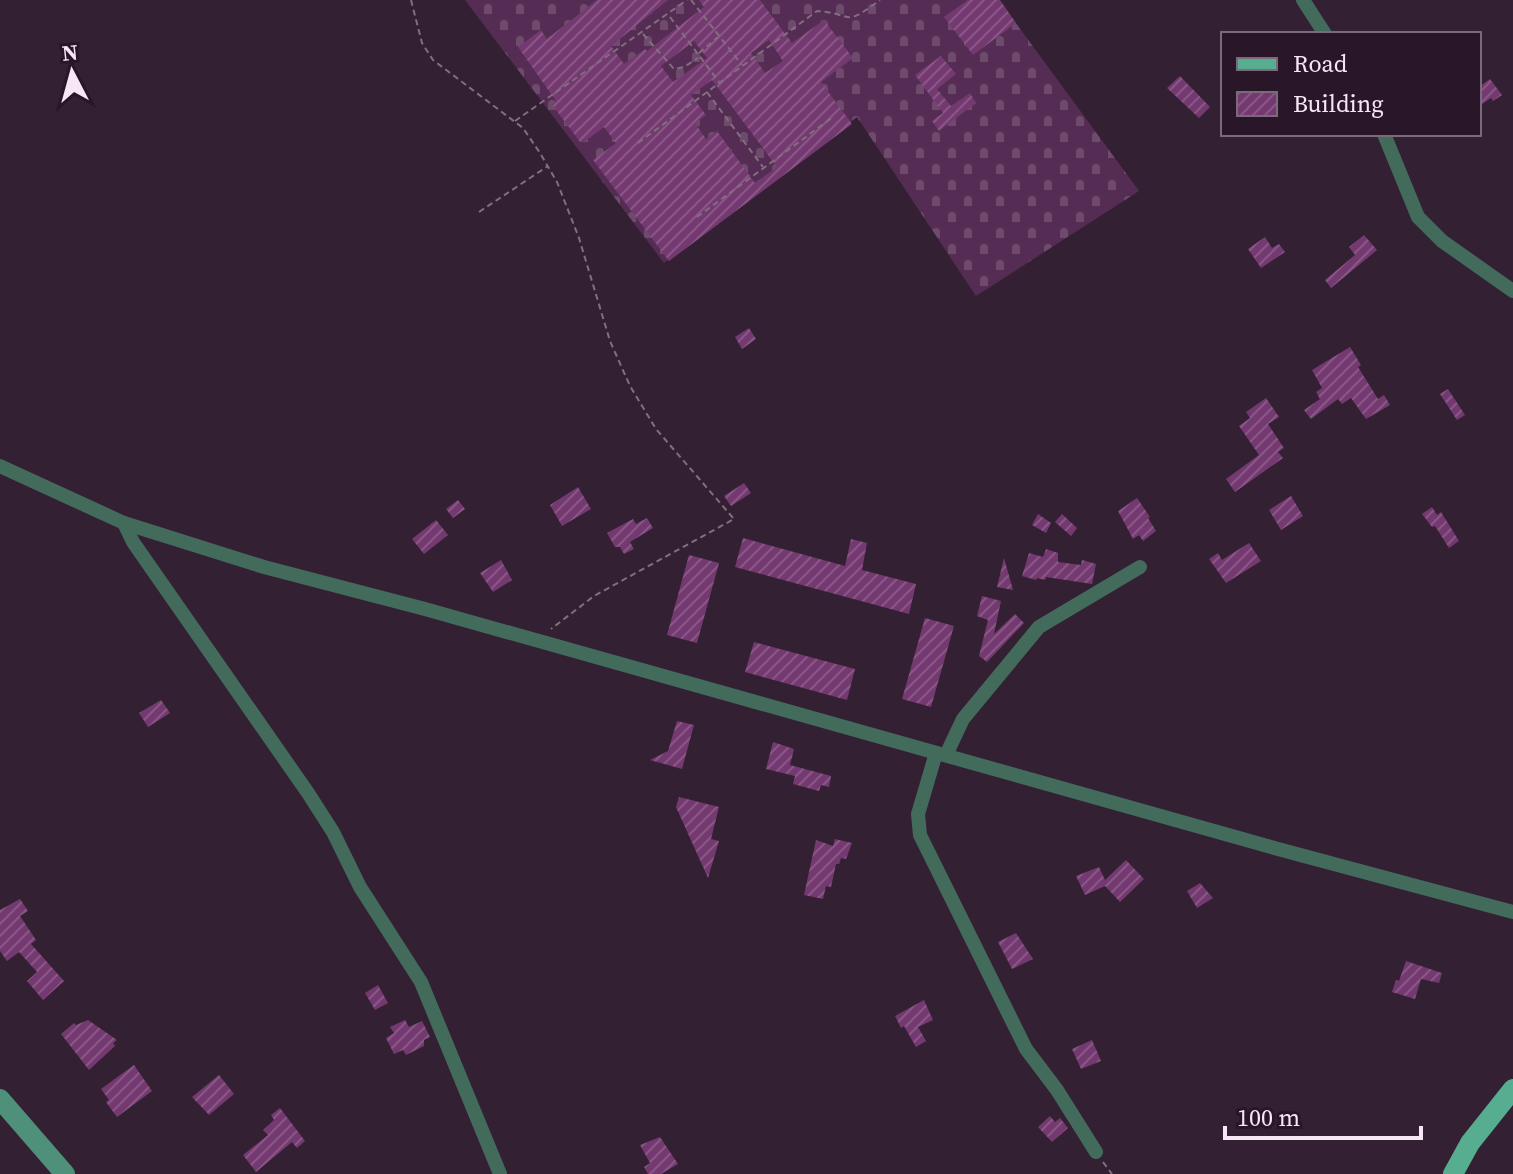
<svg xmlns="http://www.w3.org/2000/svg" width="1513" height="1174" font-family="'Source Serif 4',serif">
<defs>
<pattern id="cemetery-stones" width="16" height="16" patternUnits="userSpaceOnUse" patternTransform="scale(2)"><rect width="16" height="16" fill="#552c53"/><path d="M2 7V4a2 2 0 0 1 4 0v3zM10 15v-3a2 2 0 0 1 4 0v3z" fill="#6e4b6c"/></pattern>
<pattern id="building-hatch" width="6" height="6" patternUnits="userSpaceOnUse" patternTransform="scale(2)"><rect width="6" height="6" fill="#753971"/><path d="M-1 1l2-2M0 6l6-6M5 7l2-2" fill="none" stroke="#895686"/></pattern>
</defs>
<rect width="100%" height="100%" fill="#342033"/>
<path fill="url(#cemetery-stones)" d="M465,0H999L1139,191L976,296L857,117L664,263Z"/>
<g fill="url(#building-hatch)" fill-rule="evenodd">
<path d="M597,0H668L611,46L624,64L645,49L647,51L704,7L699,0H760L792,43L824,20L853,58L821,82L852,124L669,261L593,160L616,143L604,127L584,142H580L553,106L556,101L518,47L541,30L547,39ZM769,40L783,61L765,73L751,53ZM694,41L707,58L673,82L661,66ZM712,80L777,167L755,183L717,131L706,139L695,123L706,115L691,95Z"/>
<path d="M968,0H1000L1016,23L973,55L944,17Z"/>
<path d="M941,56L956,74L937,89L951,106L970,93L976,103L939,131L932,121L943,113L915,75Z"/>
<path d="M1180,76L1210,107L1199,118L1167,88Z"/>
<path d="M1490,79L1502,95L1493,101L1491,98L1479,106V87Z"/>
<path d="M1364,235L1377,250L1331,288L1325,280L1355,255L1349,247Z"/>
<path d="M1265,237L1272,248L1279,244L1285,252L1261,268L1248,249Z"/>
<path d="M749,328L756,339L742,349L735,337Z"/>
<path d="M1350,347L1361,365L1358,367L1378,399L1384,395L1390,405L1366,419L1351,398L1342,404L1338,399L1311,419L1304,410L1320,399L1316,392L1322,388L1312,370Z"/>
<path d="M1448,389L1465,415L1457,420L1440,394Z"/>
<path d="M1266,398L1279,417L1268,424L1284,448L1278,452L1283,458L1235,492L1226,479L1259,455L1239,426L1250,418L1246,412Z"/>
<path d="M744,483L751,493L731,506L724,496Z"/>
<path d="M578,487L591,509L562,526L550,505Z"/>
<path d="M1291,496L1303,516L1281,530L1269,510Z"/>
<path d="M1137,498L1150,517L1148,518L1156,531L1143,541L1139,535L1133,539L1118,511Z"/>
<path d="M458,500L465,509L453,518L446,509Z"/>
<path d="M1432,507L1437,515L1441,512L1459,541L1449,548L1435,526L1432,527L1422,514Z"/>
<path d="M1038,514L1051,523L1046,533L1032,525Z"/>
<path d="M1062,514L1077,528L1071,536L1055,522Z"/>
<path d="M647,518L653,528L630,542L634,549L624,554L620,547H615L607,533L633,519L636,524Z"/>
<path d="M436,520L448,535L424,554L412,539Z"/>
<path d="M743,538L845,566L851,539L867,543L862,570L916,584L909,614L735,567Z"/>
<path d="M1249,543L1261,561L1226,583L1209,559L1218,553L1222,560Z"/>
<path d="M1046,549L1058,553V562L1081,565L1082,560L1096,564L1092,584L1046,577L1045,580L1037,578L1036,580L1022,576L1029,553L1043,557Z"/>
<path d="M689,555L719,563L697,643L667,635Z"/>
<path d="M1004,558L1013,590L997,587Z"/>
<path d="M501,560L512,580L493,592L480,573Z"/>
<path d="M982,596L1001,601L994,634L1015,614L1024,623L987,662L979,656L988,620L977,616Z"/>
<path d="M925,618L954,626L931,707L902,699Z"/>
<path d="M754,642L855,669L847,700L745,672Z"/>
<path d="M161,700L170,713L148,727L139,713Z"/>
<path d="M677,721L694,725L682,769L650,760L668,751Z"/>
<path d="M773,742L794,749L790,765L831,776L829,787L821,785L819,791L793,784L795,776L766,769Z"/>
<path d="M679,797L719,807L711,839L719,841L708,878L676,807Z"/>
<path d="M835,839L852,843L846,859L841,858L839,864H836L831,887L826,886L823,899L804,895L816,840L833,846Z"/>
<path d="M1126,860L1144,879L1120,902L1105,886L1085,895L1076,876L1099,867L1105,880Z"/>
<path d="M1200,883L1213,898L1197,908L1187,891Z"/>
<path d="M20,899L28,911L20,916L36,940L31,944L64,981L43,1000L27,981L37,972L19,952L7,961L0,951V910Z"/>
<path d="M1016,933L1033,959L1012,969L998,942Z"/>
<path d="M1406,961L1442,973L1439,983L1421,979L1415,999L1392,992L1396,980L1399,981Z"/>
<path d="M378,985L388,1003L375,1010L365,993Z"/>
<path d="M924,1000L933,1020L918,1027L926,1041L916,1047L904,1026L901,1028L895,1016Z"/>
<path d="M88,1020L117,1040L113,1043L115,1046L89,1070L61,1034L74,1023L76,1025Z"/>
<path d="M405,1020L409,1027L422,1021L430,1037L424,1040V1046L406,1055L403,1050L394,1054L386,1038L394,1033L390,1027Z"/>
<path d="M1092,1040L1101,1061L1081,1069L1072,1049Z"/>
<path d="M134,1065L152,1091L117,1117L106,1102L109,1100L101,1089Z"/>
<path d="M219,1075L234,1094L209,1115L192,1097Z"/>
<path d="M280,1108L305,1141L297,1148L292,1142L256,1172L243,1155L268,1135L263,1130L274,1120L271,1115Z"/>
<path d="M1050,1116L1055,1122L1060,1118L1068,1128L1052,1142L1038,1127Z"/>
<path d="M660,1137L678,1164L661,1174H648L644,1167L650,1163L640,1145Z"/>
</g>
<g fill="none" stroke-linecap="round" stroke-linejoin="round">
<g stroke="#816f7f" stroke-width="2" stroke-dasharray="6 4" stroke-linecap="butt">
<path d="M411,0L422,43L433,60L523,128L540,153L557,182L579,238L610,341L630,386L656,429L734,519L594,596L551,629"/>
<path d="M691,0L742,65"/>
<path d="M670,17L719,82"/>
<path d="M643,34L674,69L684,67L698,58"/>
<path d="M699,53L718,37"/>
<path d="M707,92L763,167"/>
<path d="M515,121L687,0"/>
<path d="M638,143L817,11C856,14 842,28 880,0"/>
<path d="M479,212L548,166"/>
<path d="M697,217L833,117"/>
<path d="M1103,1162L1112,1174"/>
</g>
<g stroke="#436b5c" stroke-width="14">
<path d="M1303,0L1325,34"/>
<path d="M1384,134L1418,217L1442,241L1513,291"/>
<path d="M0,466L124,523L264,567L425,609L1278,849L1513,912"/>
<path d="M124,523L133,542L308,793L333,832L360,887L421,982L500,1174"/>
<path d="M936,753L918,814L920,835L1026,1049L1057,1090L1096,1152"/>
<path d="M946,755L963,719L1039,627L1140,567"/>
</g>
<path stroke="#4f907a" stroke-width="20" d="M0,1099L65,1174"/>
<path stroke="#56ad90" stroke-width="20" d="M1453,1174L1470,1143L1513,1089"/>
</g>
<rect x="1221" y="32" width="260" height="104" fill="#2a1629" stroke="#7b6a7a" stroke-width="2"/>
<rect x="1237" y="58" width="40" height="12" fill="#56ad90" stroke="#7b6a7a" stroke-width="2"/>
<text x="1293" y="72" font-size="24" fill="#f5e7f3">Road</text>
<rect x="1237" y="92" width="40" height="24" fill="url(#building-hatch)" stroke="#7b6a7a" stroke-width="2"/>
<text x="1293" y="112" font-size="24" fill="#f5e7f3">Building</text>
<g transform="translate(72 72) rotate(354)" stroke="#2a1629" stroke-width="6" paint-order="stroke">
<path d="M0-6L14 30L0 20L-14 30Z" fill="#f5e7f3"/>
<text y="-12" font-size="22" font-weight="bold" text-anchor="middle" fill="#f5e7f3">N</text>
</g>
<path d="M1225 1126v12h196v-12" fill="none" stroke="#f5e7f3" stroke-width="4"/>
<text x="1237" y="1126" font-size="24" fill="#f5e7f3" stroke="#2a1629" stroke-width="6" paint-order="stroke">100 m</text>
</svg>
